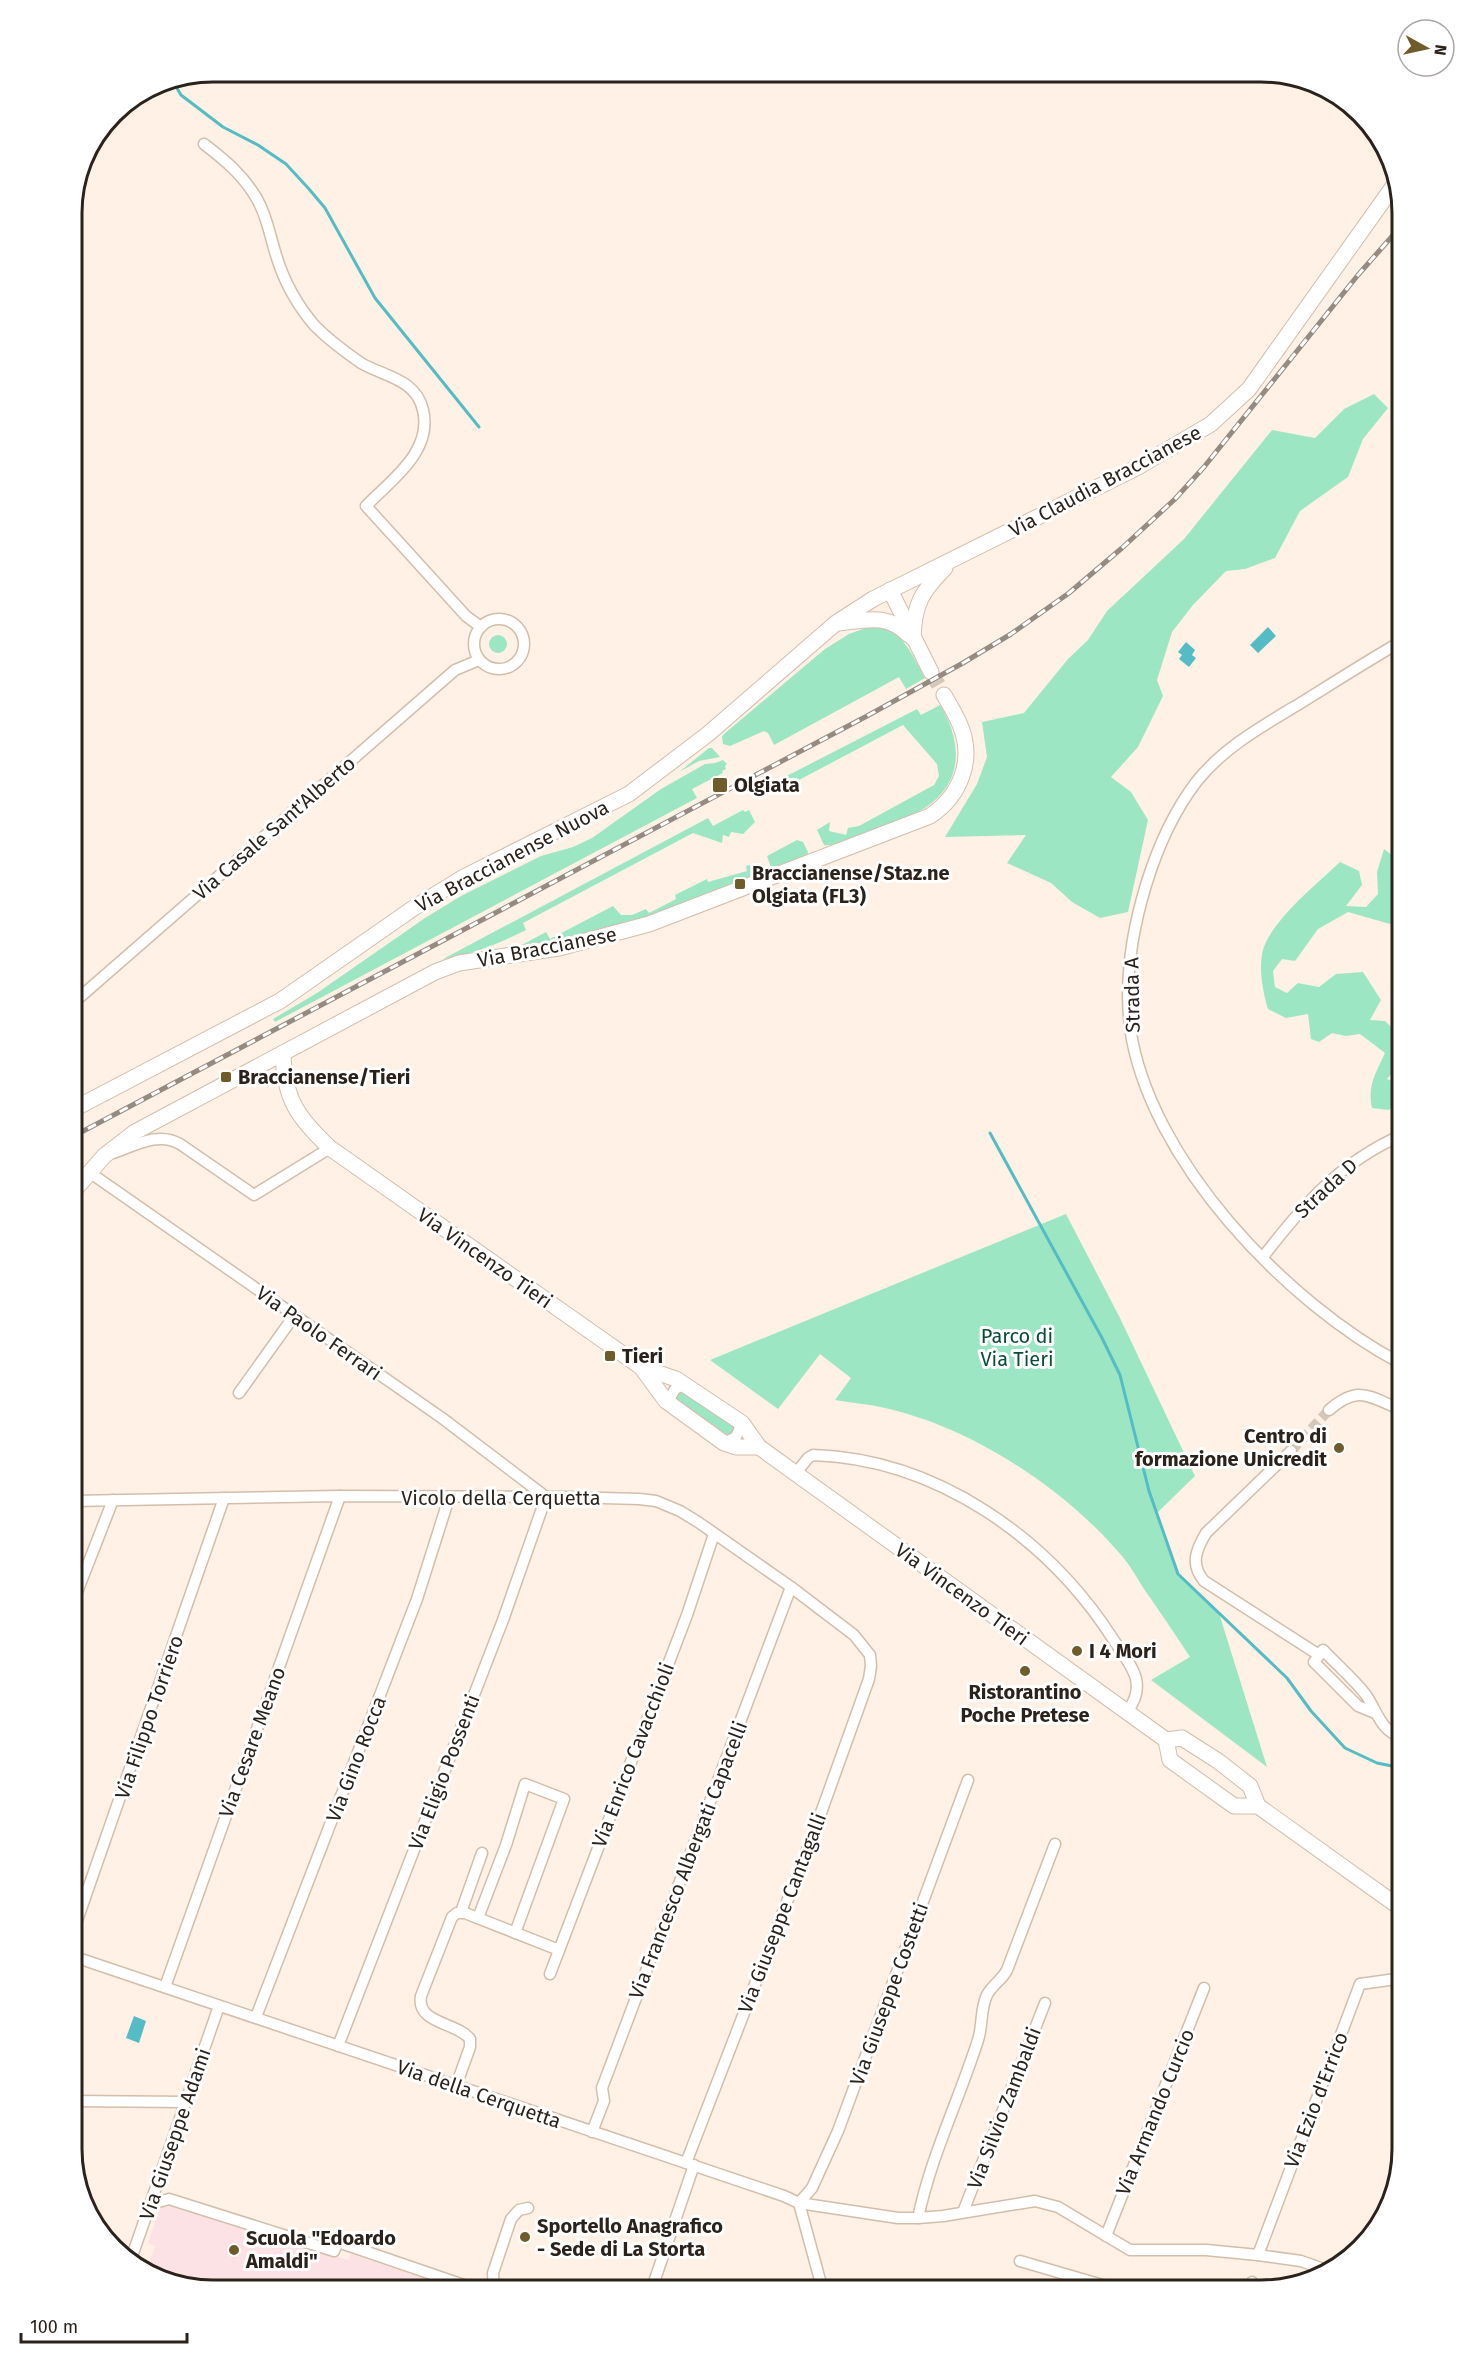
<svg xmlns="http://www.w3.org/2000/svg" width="1474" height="2363" font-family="'Fira Sans',sans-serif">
<rect width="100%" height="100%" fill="#fff1e5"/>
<path fill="#fde2e5" d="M177,2206L348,2260L351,2254L461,2291H204L147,2271L155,2246L148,2243L160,2207Z"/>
<g fill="#9de6c4">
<path d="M1374,394L1388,408L1363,439L1348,477L1300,511L1275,558L1245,569L1226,571L1193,605L1172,632L1157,680L1163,696L1138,747L1111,777L1131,792L1148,820L1128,912L1100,918L1072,902L1051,883L1007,863L1026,835L945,837L977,784L987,757L982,722L1024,713L1068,659L1088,640L1107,611L1184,539L1272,430L1315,438L1344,409Z"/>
<path d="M874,625C902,627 913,657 925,678L906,689L899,677L774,745L768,733L764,731L730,746L723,744L722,737L724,734L825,649L849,634Z"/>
<circle cx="498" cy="644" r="9"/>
<path d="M940,705C963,742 964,784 923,809C907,818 888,823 872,830C858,835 838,847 824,845L817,830L830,822L829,831L846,835L848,828L859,826L934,785L939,776L937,764L903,725L782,789L777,781L917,709L921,715Z"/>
<path d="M709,748H712L720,757L699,761L679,772Z"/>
<path d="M723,760L727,764L725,766L726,769L722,771L723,773L692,789L697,798L275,1022L273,1019L317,993L425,918L461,896L541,856L573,847L592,838L661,789L705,764L715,763Z"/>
<path d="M743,810L745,812L749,810L755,822L743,834L731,832L729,837L723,835L722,843L693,833L523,923L526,930C498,944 473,954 443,959L708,818L713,826Z"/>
<path d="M797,840L803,842L808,852L807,857L772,870L767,856Z"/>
<path d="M1384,849L1402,863V910L1390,924L1348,912L1318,929L1295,961L1282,959L1273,971L1275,987L1287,993L1298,983L1319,987L1336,974L1363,972L1381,1000L1370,1020L1385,1021L1402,1038V1061L1387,1079L1402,1085V1110L1397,1101L1389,1110L1372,1108C1367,1085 1376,1073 1385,1053L1360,1034L1346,1036L1332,1033L1319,1042L1311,1039L1308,1014L1286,1018L1268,1009C1263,992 1259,972 1262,954C1267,924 1318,883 1340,862L1359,871L1362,885L1346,906L1366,907L1378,894L1377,872Z"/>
<path d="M749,865L756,868L755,878L649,919L580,938L518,947L546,932L550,939L613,906L621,915H632L646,909L649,913L676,899L675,895L707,879L708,882L747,871L746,866Z"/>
<path d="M1066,1214L1120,1318L1195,1476L1157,1513L1178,1574L1219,1613L1267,1767L1151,1680L1190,1657C1175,1634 1160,1612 1144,1589C1137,1578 1130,1565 1121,1555C1064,1488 971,1427 885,1408C869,1404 852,1403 835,1400L851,1378L820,1354L778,1409L710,1360Z"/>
<path d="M683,1392L732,1425L734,1429L733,1434L726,1437L676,1400L678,1394Z"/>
<path d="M1396,1745H1402V1792L1392,1782Z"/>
</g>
<g fill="#54bcc4">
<path d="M1268,627L1276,636L1258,653L1250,645Z"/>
<path d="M1186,642L1195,650L1192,655L1196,658L1189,667L1179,659L1182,655L1178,652Z"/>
<path d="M134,2016L146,2021L139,2043L126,2038Z"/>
</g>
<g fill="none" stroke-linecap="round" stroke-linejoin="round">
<g stroke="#54bcc4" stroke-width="3">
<path d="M172,80L181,95L223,127L258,145L286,164L309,189L325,208L375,298L479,427"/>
<path d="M990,1133L1102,1338L1120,1375L1149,1491L1178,1574L1287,1678L1311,1711L1345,1748L1377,1763L1402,1768"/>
</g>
<path stroke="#d4c8bd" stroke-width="10" stroke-dasharray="10 5" stroke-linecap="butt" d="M1291,1451L1329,1410"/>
<path stroke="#d4c8bd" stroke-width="15" stroke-dasharray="15 8" stroke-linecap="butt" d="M931,672L944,695"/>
<g stroke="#d3beab" stroke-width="13">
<g id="street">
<path d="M204,144C225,160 244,176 257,199C267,216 270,236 276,255C284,282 297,305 315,326C329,340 345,352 361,363C385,377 416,379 423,410C433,452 391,480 366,506L466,616L481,627"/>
<circle cx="499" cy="644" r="25"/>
<path d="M72,1004L455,670L479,660"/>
<path d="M113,1153C134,1146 158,1131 180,1144L254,1195L330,1148"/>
<path d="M89,1172L442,1418L546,1497"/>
<path d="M1263,1257C1303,1205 1340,1162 1402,1135"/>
<path d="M1402,1364C1287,1304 1148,1159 1130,1027C1124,978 1132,931 1146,885C1157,849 1174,811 1197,781C1225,746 1266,724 1304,701C1336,681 1369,660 1402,641"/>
<path d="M239,1393L294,1316"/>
<path d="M668,1402L675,1389L685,1384"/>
<path d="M1329,1410C1359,1384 1369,1397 1402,1410"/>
<path d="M724,1443L736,1437L742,1423"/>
<path d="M1291,1451L1206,1533C1196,1550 1190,1564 1204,1581L1319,1655"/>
<path d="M796,1473L808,1458L813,1455C937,1459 1048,1538 1113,1639C1130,1665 1149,1683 1127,1712"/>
<path d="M72,1501L340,1496L568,1497L639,1499L656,1501L680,1511L698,1522L791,1587L854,1635L870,1655L871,1666L869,1679L817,1824L686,2163"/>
<path d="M72,1605L113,1500"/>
<path d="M1375,1713L1358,1706L1314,1662L1323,1650C1337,1665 1354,1679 1366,1695C1377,1711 1381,1732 1402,1737"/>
<path d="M461,1912L482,1853"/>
<path d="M478,1918L506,1845L525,1784L564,1799L515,1933"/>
<path d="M72,1935L224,1498"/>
<path d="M72,1956L784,2196L799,2203L823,2291"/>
<path d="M550,1974L687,1615L714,1534"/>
<path d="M165,1987L340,1496"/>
<path d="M256,2017L417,1599L449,1498"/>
<path d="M338,2046L503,1620L546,1497"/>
<path d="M456,2086L470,2047V2039C457,2022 416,2024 421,1996L452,1917L457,1913H465L559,1950"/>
<path d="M72,2101L185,2102"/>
<path d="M592,2132L604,2101L602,2088L791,1587"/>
<path d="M799,2203L898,2218H918L943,2216L1035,2201L1058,2207L1130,2250H1206L1258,2255L1301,2261L1329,2271"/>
<path d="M799,2203L812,2188L838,2131L968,1780"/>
<path d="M151,2204L169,2199L334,2251L338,2242L481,2291"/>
<path d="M963,2212L1045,2003"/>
<path d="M918,2218C931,2156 959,2100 978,2040C983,2025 980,2009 987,1995C992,1985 1002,1980 1007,1970L1055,1844"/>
<path d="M1106,2236L1204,1988"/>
<path d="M1258,2255L1360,1984L1396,1979L1402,1981"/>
<path d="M1020,2261L1123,2291"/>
<path d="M130,2262L219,2006"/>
<path d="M494,2291L493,2273L511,2219L519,2210L528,2208"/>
<path d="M651,2291L694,2165"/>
<path d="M1249,2291L1252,2282"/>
</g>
</g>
<g stroke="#d3beab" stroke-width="17">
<g id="secondary">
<path d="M890,590L931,672"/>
<path d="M839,623C868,620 886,613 909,635"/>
<path d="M913,638C914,604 922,591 945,568"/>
<path d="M283,1053C284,1099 298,1118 330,1148L641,1367L676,1379L742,1423L759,1447L1166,1740L1170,1760L1234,1806H1258"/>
<path d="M72,1110L280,1001L415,907L464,877L629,794L708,734L836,623L873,599L1138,467L1211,424L1249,389L1395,184"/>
<path d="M72,1193L104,1156L135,1132L435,972L459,963L559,948L649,924L930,816C960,796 975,760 960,725C956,715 950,705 944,695"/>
<path d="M641,1367L666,1401L724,1443L736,1447H759"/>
<path d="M1166,1740L1182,1738L1218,1761L1250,1786L1258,1806L1402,1909"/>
</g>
</g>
<use href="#street" stroke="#fff" stroke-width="10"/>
<use href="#secondary" stroke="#fff" stroke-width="15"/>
<g stroke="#968b82" stroke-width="5">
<path id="rail" d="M72,1137L867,716L963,663L1011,634L1069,593L1122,548L1175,499L1204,467L1358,275L1402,225"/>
</g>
<use href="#rail" stroke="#fff" stroke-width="3" stroke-dasharray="9" stroke-linecap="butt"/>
</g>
<g fill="#6f5c2b" stroke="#fff" stroke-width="2">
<rect x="712" y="777" width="16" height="16" rx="3"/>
<rect x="734" y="878" width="12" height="12" rx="3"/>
<rect x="220" y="1071" width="12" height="12" rx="3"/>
<rect x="604" y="1350" width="12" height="12" rx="3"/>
<circle cx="1339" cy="1448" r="6"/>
<circle cx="1077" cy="1651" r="6"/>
<circle cx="1025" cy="1671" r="6"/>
<circle cx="525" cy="2237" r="6"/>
<circle cx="234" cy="2250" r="6"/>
</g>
<g text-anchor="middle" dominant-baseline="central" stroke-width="6" stroke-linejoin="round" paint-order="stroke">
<g font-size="20" fill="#2a221b" stroke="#fff">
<text transform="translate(1105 481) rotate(-28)">Via Claudia Braccianese</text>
<text transform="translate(274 828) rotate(-41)">Via Casale Sant'Alberto</text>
<text transform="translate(512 856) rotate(-28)">Via Braccianense Nuova</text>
<text transform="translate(547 947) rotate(-11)">Via Braccianese</text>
<text transform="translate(1132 995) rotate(-91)">Strada A</text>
<text transform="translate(1326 1188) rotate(-43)">Strada D</text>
<text transform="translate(485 1258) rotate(35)">Via Vincenzo Tieri</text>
<text transform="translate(319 1333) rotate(35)">Via Paolo Ferrari</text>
<text x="501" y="1498">Vicolo della Cerquetta</text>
<text transform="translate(962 1594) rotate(36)">Via Vincenzo Tieri</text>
<text transform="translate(149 1717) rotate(-71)">Via Filippo Torriero</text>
<text transform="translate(252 1742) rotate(-70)">Via Cesare Meano</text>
<text transform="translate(633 1755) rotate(-69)">Via Enrico Cavacchioli</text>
<text transform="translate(356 1759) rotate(-69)">Via Gino Rocca</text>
<text transform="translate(444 1772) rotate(-69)">Via Eligio Possenti</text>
<text transform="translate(688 1860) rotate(-69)">Via Francesco Albergati Capacelli</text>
<text transform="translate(782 1913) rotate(-69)">Via Giuseppe Cantagalli</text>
<text transform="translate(889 1994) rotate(-70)">Via Giuseppe Costetti</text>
<text transform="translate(479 2094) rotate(19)">Via della Cerquetta</text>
<text transform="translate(1316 2100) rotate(-69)">Via Ezio d'Errico</text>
<text transform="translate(1004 2108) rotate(-69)">Via Silvio Zambaldi</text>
<text transform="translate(1155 2112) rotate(-68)">Via Armando Curcio</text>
<text transform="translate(175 2134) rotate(-71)">Via Giuseppe Adami</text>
</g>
<g font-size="20" font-weight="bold" fill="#2a221b" stroke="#fff" text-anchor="start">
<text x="734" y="785">Olgiata</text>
<text x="752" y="873">Braccianense/Staz.ne<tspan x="752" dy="23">Olgiata (FL3)</tspan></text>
<text x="238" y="1077">Braccianense/Tieri</text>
<text x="622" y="1356">Tieri</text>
<text x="1327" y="1436" text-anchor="end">Centro di<tspan x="1327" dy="23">formazione Unicredit</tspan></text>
<text x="1089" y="1651">I 4 Mori</text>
<text x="1025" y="1692" text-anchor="middle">Ristorantino<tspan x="1025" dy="23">Poche Pretese</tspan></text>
<text x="537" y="2226">Sportello Anagrafico<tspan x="537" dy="23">- Sede di La Storta</tspan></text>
<text x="246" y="2238">Scuola "Edoardo<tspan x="246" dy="23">Amaldi"</tspan></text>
</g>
<g font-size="20" fill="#0a4d35" stroke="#fff">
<text x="1017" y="1336">Parco di<tspan x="1017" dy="23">Via Tieri</tspan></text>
</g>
</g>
<path d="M0 0H1474V2363H0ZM213 82H1261A131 131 0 0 1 1392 213V2149A131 131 0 0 1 1261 2280H213A131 131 0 0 1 82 2149V213A131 131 0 0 1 213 82Z" fill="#fff" fill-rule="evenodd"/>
<path fill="none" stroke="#2a221b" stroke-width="3" d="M213 82H1261A131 131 0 0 1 1392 213V2149A131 131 0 0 1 1261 2280H213A131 131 0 0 1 82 2149V213A131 131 0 0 1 213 82Z"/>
<g transform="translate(1426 48) rotate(98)"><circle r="28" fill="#ffffff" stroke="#aaa7a4" stroke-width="1.5"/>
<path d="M0-4.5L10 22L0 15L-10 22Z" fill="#6f5c2b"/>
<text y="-9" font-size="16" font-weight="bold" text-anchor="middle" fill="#2a221b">N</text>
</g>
<path d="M21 2333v9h166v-9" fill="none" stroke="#2a221b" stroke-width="3"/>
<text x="30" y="2333" font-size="18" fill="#2a221b" stroke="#ffffff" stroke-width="4.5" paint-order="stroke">100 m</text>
</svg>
